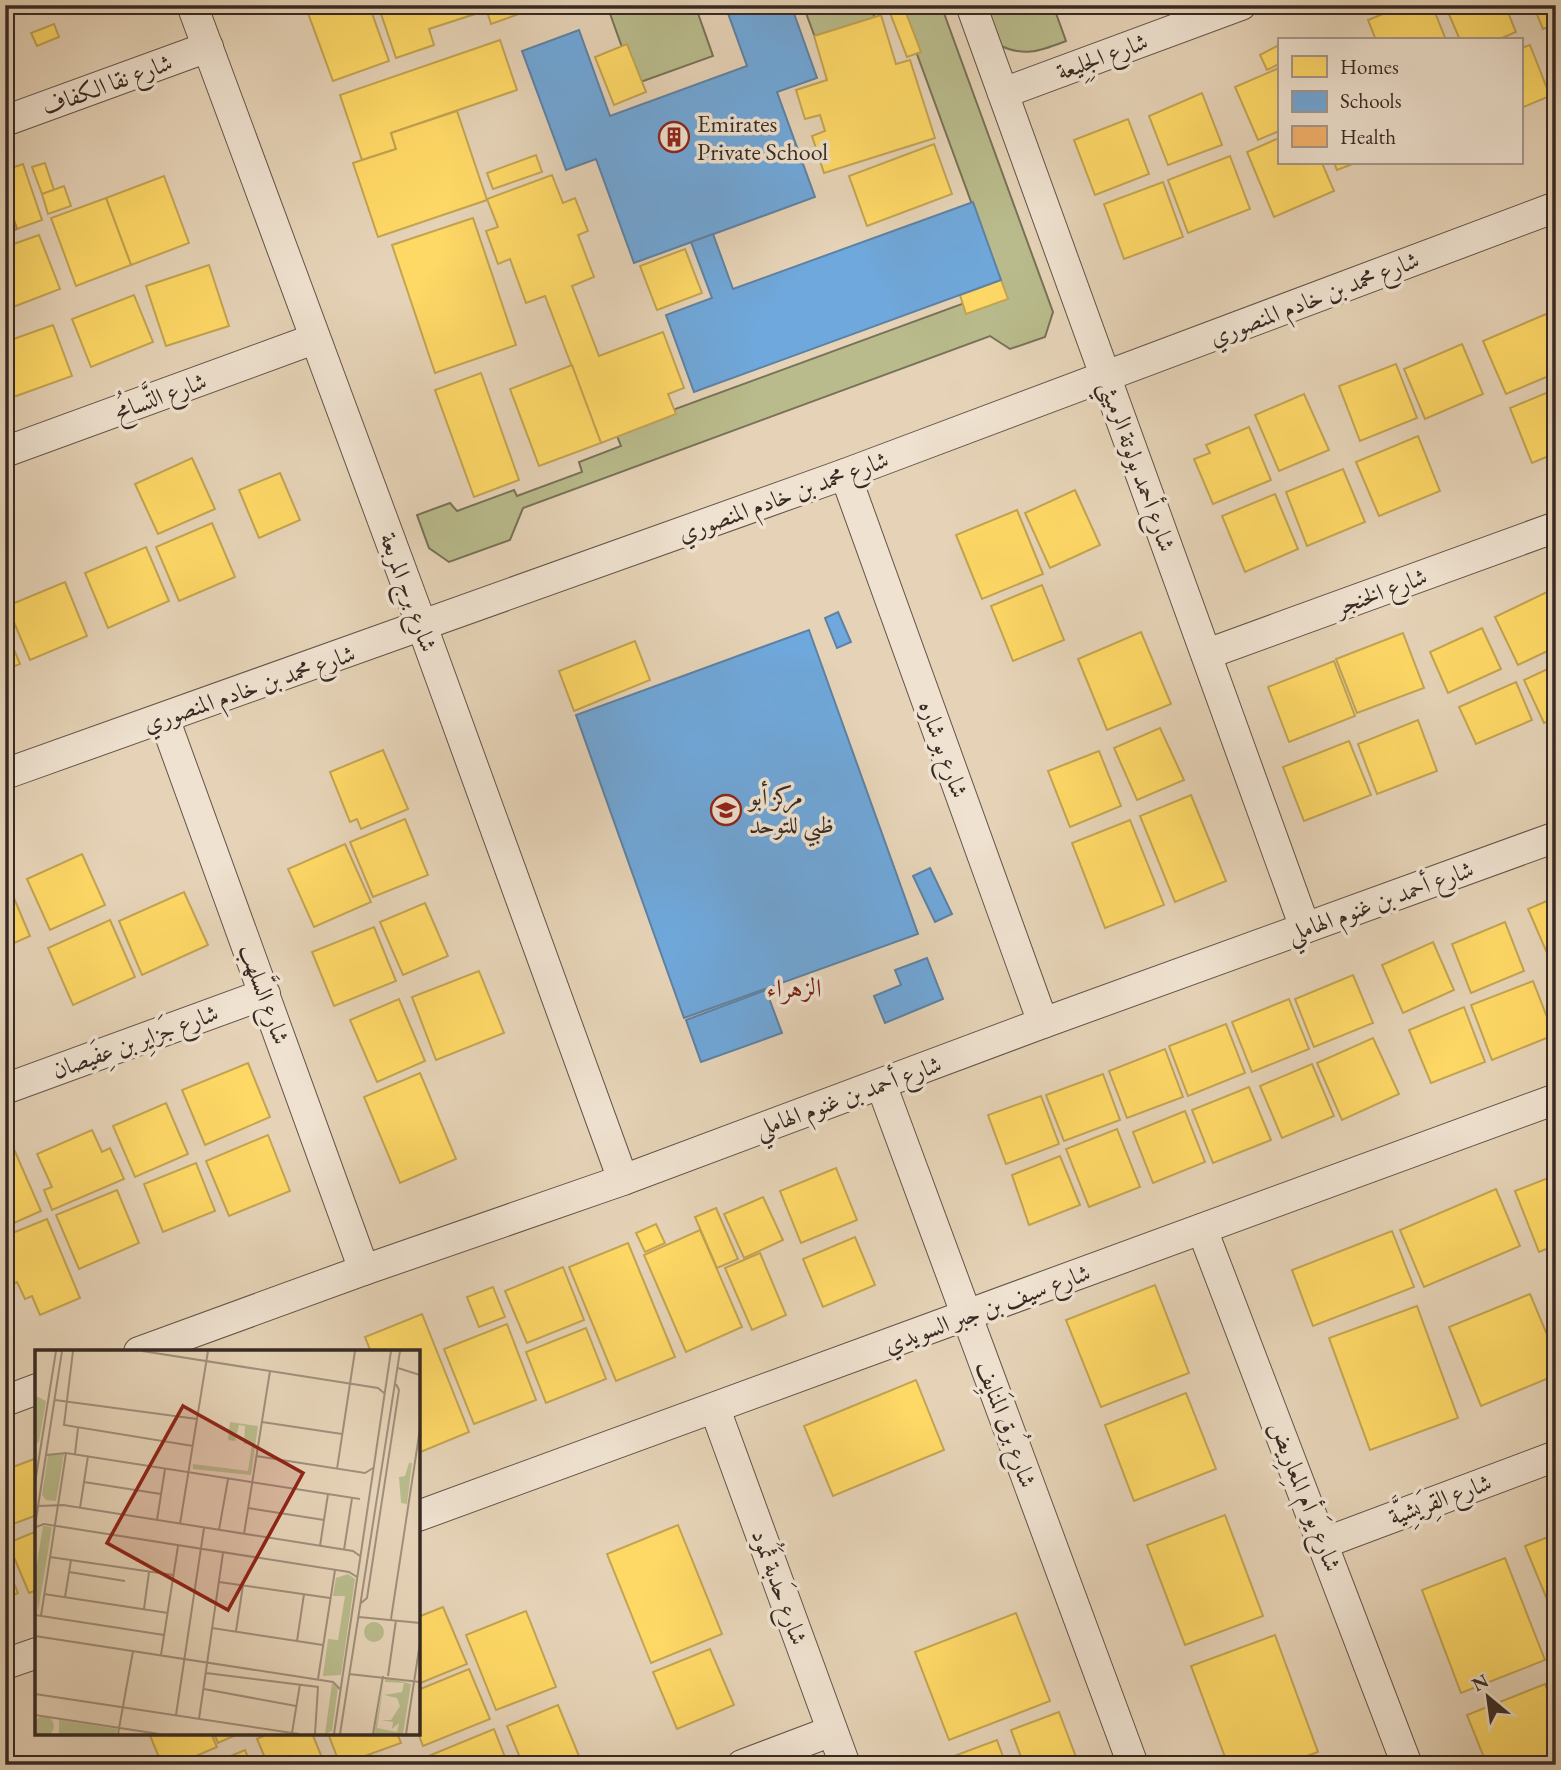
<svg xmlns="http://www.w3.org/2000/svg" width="1561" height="1770" font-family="'EB Garamond',Amiri,serif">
<rect width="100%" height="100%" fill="#e6d3b7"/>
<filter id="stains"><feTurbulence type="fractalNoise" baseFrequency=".00286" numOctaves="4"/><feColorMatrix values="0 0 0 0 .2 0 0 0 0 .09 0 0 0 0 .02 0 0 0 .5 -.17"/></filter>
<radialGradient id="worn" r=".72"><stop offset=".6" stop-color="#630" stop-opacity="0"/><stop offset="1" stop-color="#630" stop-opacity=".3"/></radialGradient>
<g fill="#b9bb8c" stroke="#787258" stroke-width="2">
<path d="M607,5H695L713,56L635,84Z"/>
<path d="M803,5H870L875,19L816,40Z"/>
<path d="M899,5H941L1053,312L1045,337L1010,349L990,336L523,508L510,540L449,562L429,548L417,515L450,503L457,511L514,490L517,496L582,472L579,462L621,446L615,431L1003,289Z"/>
<path d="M983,5H994L997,10L1011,5H1053L1066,41C1040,51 1024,58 997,44Z"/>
</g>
<g fill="#ffd966" stroke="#c3a452" stroke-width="2">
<path d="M305,5H369L389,61L333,81Z"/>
<path d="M378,5H472L475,14L429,29L434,45L396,58Z"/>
<path d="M485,5H516L519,14L491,24Z"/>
<path d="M544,5H571L547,14Z"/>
<path d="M887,5H903L921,52L907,57Z"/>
<path d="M1405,5H1432L1446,40H1376L1368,20Z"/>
<path d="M1445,5H1505L1516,32L1497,40H1460Z"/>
<path d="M1533,5H1556V24L1543,29Z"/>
<path d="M881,15L896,64L910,60L935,138L824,173L812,136L825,131L820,115L805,119L796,90L827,80L814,36Z"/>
<path d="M54,24L59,37L37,46L31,33Z"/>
<path d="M500,40L517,90L391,133L396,149L362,160L340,95Z"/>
<path d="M627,44L646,92L614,105L595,57Z"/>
<path d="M1279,45V64L1267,70L1260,55Z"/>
<path d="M1530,45L1550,96L1521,108V48Z"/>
<path d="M1279,68V131L1258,140L1235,87Z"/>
<path d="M1202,93L1222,145L1168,165L1149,116Z"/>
<path d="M457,111L487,200L378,237L353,163L396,149L391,133Z"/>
<path d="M1128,119L1149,174L1095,195L1074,140Z"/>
<path d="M1279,138V163H1322L1334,191L1274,217L1247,152Z"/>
<path d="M934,144L952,194L867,226L849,176Z"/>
<path d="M536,155L542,172L493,189L487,173Z"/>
<path d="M1230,156L1250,209L1188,233L1168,180Z"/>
<path d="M45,163L54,190L42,194L32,167Z"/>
<path d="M1334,163H1355L1337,170Z"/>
<path d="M23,164L42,220L17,229L5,194V170Z"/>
<path d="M552,175L563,203L575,198L588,231L578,235L594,277L572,286L599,356L663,332L684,388L668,394L676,414L601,443L545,296L526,303L510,259L498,264L486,231L498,227L487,199Z"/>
<path d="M164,176L189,243L131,265L106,198Z"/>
<path d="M1163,182L1183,237L1124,259L1104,204Z"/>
<path d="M64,186L71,206L48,214L42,194Z"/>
<path d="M106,198L131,265L76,286L51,218Z"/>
<path d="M473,218L516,345L435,373L392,245Z"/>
<path d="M39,235L60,289L8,309L5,302V247Z"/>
<path d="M685,249L702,293L657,310L640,266Z"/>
<path d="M209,265L229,326L166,346L146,286Z"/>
<path d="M1001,280L1008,299L966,314L960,295Z"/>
<path d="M134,295L153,342L91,367L72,319Z"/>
<path d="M1546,314L1556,337V373L1506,394L1483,341Z"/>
<path d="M53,325L72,376L5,400V342Z"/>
<path d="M1462,344L1483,394L1425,419L1404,369Z"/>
<path d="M1396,364L1417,418L1360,441L1339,386Z"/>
<path d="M572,365L601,443L539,466L510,389Z"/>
<path d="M481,373L519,480L474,497L435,390Z"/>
<path d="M1556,389V453L1532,463L1510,408Z"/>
<path d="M1304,394L1329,450L1279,471L1255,415Z"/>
<path d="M1249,427L1271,480L1213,504L1194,459L1210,453L1206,445Z"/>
<path d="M1418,436L1440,491L1379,516L1356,462Z"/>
<path d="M192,458L215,509L158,534L135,484Z"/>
<path d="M1343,469L1365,522L1307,546L1286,492Z"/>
<path d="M280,473L300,520L259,538L239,490Z"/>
<path d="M1075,490L1100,545L1050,568L1025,513Z"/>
<path d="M1275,494L1298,549L1245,572L1222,516Z"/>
<path d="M1017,510L1043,574L982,599L956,535Z"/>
<path d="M212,523L235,577L179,601L156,547Z"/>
<path d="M146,547L169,601L108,628L85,573Z"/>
<path d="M65,582L87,636L30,660L7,606Z"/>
<path d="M1042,585L1064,640L1013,661L991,606Z"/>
<path d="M1549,591L1556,604V647L1518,665L1495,617Z"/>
<path d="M5,628L20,664L5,670Z"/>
<path d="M1482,628L1501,669L1448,693L1430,652Z"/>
<path d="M1141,632L1171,704L1107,730L1078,659Z"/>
<path d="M1403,633L1424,688L1357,713L1336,659Z"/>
<path d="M635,641L650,680L574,711L559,671Z"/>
<path d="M1334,661L1355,716L1289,742L1268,687Z"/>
<path d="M1556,665V718L1544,723L1524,680Z"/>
<path d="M1516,682L1532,720L1476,744L1459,707Z"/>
<path d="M1418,720L1437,771L1377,794L1358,744Z"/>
<path d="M1160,728L1184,780L1137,800L1114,748Z"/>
<path d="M1349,741L1371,795L1304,821L1283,767Z"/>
<path d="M383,750L408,809L361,829L357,819L350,822L330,772Z"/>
<path d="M1099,751L1121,806L1070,827L1048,771Z"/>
<path d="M1191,795L1226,881L1175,902L1140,816Z"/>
<path d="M405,819L428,875L373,897L350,842Z"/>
<path d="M1130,820L1164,905L1105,928L1072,843Z"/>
<path d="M345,844L371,902L314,927L288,869Z"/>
<path d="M82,854L105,905L50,930L27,879Z"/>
<path d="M8,884L30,936L5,947V885Z"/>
<path d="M184,892L208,945L142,975L119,921Z"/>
<path d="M1556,897V957L1550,960L1528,909Z"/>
<path d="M425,903L448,956L403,975L380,922Z"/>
<path d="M110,920L135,977L73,1005L48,948Z"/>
<path d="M1505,922L1524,971L1471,993L1452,944Z"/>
<path d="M374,927L396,981L334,1006L312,952Z"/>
<path d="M1433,942L1454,990L1403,1013L1382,965Z"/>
<path d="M479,971L504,1033L436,1060L412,997Z"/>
<path d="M1353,975L1373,1023L1314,1047L1295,999Z"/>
<path d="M1533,981L1554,1035L1492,1060L1471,1005Z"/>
<path d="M399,999L425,1061L377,1082L350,1020Z"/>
<path d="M1289,999L1309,1049L1252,1072L1232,1022Z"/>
<path d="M1464,1007L1485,1062L1431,1083L1409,1030Z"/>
<path d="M1226,1024L1245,1073L1188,1096L1169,1046Z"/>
<path d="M1373,1038L1399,1094L1342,1120L1317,1063Z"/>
<path d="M1165,1049L1183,1097L1127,1118L1109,1071Z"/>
<path d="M248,1063L270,1117L205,1145L182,1090Z"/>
<path d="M1312,1064L1334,1116L1282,1138L1260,1086Z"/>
<path d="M420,1073L456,1159L400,1183L364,1097Z"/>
<path d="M1103,1074L1120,1120L1064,1141L1046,1095Z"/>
<path d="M1249,1087L1271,1140L1213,1163L1192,1110Z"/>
<path d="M1041,1096L1059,1144L1006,1164L988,1115Z"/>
<path d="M166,1103L188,1154L135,1177L113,1126Z"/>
<path d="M1185,1111L1205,1162L1153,1183L1133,1132Z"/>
<path d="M1117,1129L1140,1187L1089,1207L1066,1149Z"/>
<path d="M92,1130L102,1152L110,1148L124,1179L52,1210L44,1190L52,1187L37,1154Z"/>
<path d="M268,1135L290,1191L229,1216L206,1161Z"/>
<path d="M13,1147L41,1211L5,1227V1150Z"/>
<path d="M1060,1156L1080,1205L1029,1225L1012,1175Z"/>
<path d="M196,1163L215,1211L163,1232L144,1184Z"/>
<path d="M836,1168L857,1220L801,1243L780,1191Z"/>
<path d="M1556,1175V1245L1539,1252L1515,1191Z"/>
<path d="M1496,1189L1520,1246L1424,1287L1400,1230Z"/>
<path d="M117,1190L139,1243L79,1269L56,1215Z"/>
<path d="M763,1197L783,1240L744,1258L724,1214Z"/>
<path d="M716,1208L738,1259L717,1268L695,1217Z"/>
<path d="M47,1219L80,1298L40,1315L32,1296L25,1299L17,1282L8,1286L5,1280V1236Z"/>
<path d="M656,1224L665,1243L645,1252L636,1233Z"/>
<path d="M700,1230L742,1327L686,1352L644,1255Z"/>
<path d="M1392,1231L1414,1287L1313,1326L1292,1270Z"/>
<path d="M855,1237L875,1285L823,1307L803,1259Z"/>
<path d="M628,1243L675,1357L616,1381L569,1267Z"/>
<path d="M760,1253L786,1315L752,1330L725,1268Z"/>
<path d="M563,1267L584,1320L527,1343L505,1291Z"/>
<path d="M1155,1285L1189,1373L1101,1407L1066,1320Z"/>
<path d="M493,1287L505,1317L479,1327L467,1297Z"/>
<path d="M1530,1294L1556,1356V1375L1481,1406L1449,1327Z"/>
<path d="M1417,1306L1458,1418L1370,1450L1329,1338Z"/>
<path d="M422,1314L469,1432L418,1453V1352H371L365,1337Z"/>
<path d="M507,1324L536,1400L474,1424L444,1349Z"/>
<path d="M586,1328L606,1379L546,1403L526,1352Z"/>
<path d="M916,1380L944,1450L833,1496L804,1426Z"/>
<path d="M1186,1393L1216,1469L1134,1501L1105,1425Z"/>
<path d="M37,1458V1515L5,1527V1470Z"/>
<path d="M1225,1515L1263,1616L1185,1645L1147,1545Z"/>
<path d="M678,1525L722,1634L651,1663L607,1554Z"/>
<path d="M37,1531V1590L29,1593L8,1543Z"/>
<path d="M1556,1534V1621L1525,1546Z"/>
<path d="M1505,1558L1545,1660L1461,1693L1422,1590Z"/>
<path d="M5,1562L18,1593L5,1599Z"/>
<path d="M443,1607L467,1664L418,1684V1617Z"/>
<path d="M526,1611L556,1687L496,1710L466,1635Z"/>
<path d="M1016,1613L1050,1701L949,1740L915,1652Z"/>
<path d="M1275,1635L1318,1752L1282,1765H1228L1191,1666Z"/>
<path d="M710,1649L734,1705L677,1729L653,1672Z"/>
<path d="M469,1669L490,1719L423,1746L418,1733V1690Z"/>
<path d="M1545,1684L1556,1712V1765H1487L1467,1715Z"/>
<path d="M558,1705L579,1756L559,1765H523L507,1726Z"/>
<path d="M1059,1712L1079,1765H1024L1011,1730Z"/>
<path d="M494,1729L508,1765H429L426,1757Z"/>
<path d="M149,1733H211L217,1747L175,1765H162Z"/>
<path d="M214,1733H235L236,1735L218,1743Z"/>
<path d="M269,1733H312L325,1765H268L257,1739Z"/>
<path d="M328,1733H397L401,1743L340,1765Z"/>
<path d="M997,1740L1006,1765H958L954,1756Z"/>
<path d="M245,1750L251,1765H209Z"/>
<path d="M408,1757L411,1765H388Z"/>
</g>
<g fill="#6fa8dc" stroke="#5e82a4" stroke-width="2">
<path d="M725,5H791L817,78L777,92L815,197L634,263L596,159L566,170L522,51L579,30L610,116L747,66Z"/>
<path d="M973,202L1001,280L694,392L666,315L712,298L691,242L713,234L733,289Z"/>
<path d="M838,612L851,642L837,648L825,618Z"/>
<path d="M809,630L918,934L684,1018L576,715Z"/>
<path d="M930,868L952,914L935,922L913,876Z"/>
<path d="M927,958L943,999L885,1023L874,996L901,985L895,970Z"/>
<path d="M766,990L782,1033L701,1062L686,1020Z"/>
</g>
<path fill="#f6b26b" stroke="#bd8955" stroke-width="2" d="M5,194L17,229L5,233Z"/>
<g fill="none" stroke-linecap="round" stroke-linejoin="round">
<g stroke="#635448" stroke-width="32">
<g id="minor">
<path d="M192,5L422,626L623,1180"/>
<path d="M971,5L1305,928"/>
<path d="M1003,93L1241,5"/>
<path d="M5,121L208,47"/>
<path d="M5,452L314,339"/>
<path d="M845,474L1043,1023"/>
<path d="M1207,654L1556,527"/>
<path d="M164,718L364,1270"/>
<path d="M5,774L845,474L1556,207"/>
<path d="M881,1084L1133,1765"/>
<path d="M5,1089L265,994"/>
<path d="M1202,1229L1407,1765"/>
<path d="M139,1352L364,1270L623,1180L1043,1023L1556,837"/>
<path d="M5,1401L37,1389"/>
<path d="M715,1409L845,1765"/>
<path d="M418,1516L1556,1099"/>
<path d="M1324,1543L1556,1456"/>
<path d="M5,1664L37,1653"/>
<path d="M742,1765L832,1731"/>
</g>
</g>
<use href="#minor" stroke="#efe2d0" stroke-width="30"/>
</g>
<defs>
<g id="building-ring" transform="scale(1.575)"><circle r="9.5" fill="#efe2d0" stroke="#8f2418" stroke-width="1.5"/><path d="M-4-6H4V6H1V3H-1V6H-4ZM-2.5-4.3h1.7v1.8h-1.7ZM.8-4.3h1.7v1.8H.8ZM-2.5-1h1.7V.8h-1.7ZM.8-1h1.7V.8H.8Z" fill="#8f2418"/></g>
<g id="school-ring" transform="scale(1.575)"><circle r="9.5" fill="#efe2d0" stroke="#8f2418" stroke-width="1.5"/><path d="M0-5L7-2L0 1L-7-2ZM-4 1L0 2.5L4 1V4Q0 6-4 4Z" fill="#8f2418"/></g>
</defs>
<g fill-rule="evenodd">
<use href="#building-ring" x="674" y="137"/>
<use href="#school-ring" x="726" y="810"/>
</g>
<g text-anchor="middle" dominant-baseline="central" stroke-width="7" stroke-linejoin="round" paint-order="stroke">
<g font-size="24" fill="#372a23" stroke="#efe2d0">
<text transform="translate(1102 56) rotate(-20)">شارع الجِلِيعة</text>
<text transform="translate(107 84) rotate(-20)">شارع نقا الكفاف</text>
<text transform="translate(1314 298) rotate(-21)">شارع محمد بن خادم المنصوري</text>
<text transform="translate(160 396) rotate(-20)">شارع التَّسامُح</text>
<text transform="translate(1138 466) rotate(70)">شارع أحمد بولوتة الرميثي</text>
<text transform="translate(783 496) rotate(-20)">شارع محمد بن خادم المنصوري</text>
<text transform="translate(1381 591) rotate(-20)">شارع الخنجر</text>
<text transform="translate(409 592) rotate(70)">شارع برج المربعة</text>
<text transform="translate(249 688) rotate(-19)">شارع محمد بن خادم المنصوري</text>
<text transform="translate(944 749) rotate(70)">شارع بو شاره</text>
<text transform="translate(1380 901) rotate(-20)">شارع أحمد بن غنوم الهاملي</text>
<text transform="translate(265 994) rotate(70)">شارع السَّلهب</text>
<text transform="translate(135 1041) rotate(-20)">شارع جَزايِر بن عِفَيصان</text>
<text transform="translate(848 1096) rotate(-20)">شارع أحمد بن غنوم الهاملي</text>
<text transform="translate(987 1308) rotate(-20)">شارع سيف بن جبر السويدي</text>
<text transform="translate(1007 1424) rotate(70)">شارع بُرق المَنايِف</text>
<text transform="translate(1306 1496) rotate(69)">شارع يَو أم المِعارِيض</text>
<text transform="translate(1440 1499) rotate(-20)">شارع القِرَيشِيَّة</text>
<text transform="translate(780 1587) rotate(70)">شارع حَدبة ثَمُود</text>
</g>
<g font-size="24" fill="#372a23" stroke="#efe2d0" text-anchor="start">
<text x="697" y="123">Emirates<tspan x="697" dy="28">Private School</tspan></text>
<text x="749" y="796">مركز أبو<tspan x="749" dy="28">ظبي للتوحد</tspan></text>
</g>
<g font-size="26" fill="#7a1f14" stroke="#efe2d0">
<text x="794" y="988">الزهراء</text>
</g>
</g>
<g transform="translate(35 1350)">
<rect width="385" height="385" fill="#e6d3b7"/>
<path d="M1,46L11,51L4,92L0,94ZM195,72L223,76L216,125L158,119V114L213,121L217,94H209L210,76L204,75L200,91L193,90ZM29,104L21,151L11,150L7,145L13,105ZM374,113H377L372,154L366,153L364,127L370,126ZM8,176L17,177L3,262L0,226ZM313,224L320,229L306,325L288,326L293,289L303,290L310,246H298L301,228ZM329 282a10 10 0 1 1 20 0a10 10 0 1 1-20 0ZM350,327L376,334L368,384H339L349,332L342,378L362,382L364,373L357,379L358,372L346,370H356L365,356L362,348L349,345L367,342L369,333L350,332ZM297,333L303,338L297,381L290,384ZM-1 376a10 10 0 1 1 20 0a10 10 0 1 1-20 0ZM24,370L82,379L81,384H24Z" fill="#b9bb8c"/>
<path fill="none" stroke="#a08f7c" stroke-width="2" d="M38,1L29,75L158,96M107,1L343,38L349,43M363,18L385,25M20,50L162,69M227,72L307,84M40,104L43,78M11,105L31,103L325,149M221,106L330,123L338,118M302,119L320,1M49,132L126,144M0,133L21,1M4,156L28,155L318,201L325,206M45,158L53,106M213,158L289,170M122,170L130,119M145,174L173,1M0,176L27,1M1,177L9,174L314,222L322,227M184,180L193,129M209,184L235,21M285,196L293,144M309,200L317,148M15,207L138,225M34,222L90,231M184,232L295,248M9,244L133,263M30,247L36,210M325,254L332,248L364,40L361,34M109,259L114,222M0,265L129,285M6,266L31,103M324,267L385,273M356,269L385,79M177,278L288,295M201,281L208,235M0,286L298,332L305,339M262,291L269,244M126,305L143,196M171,323L283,337L280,384M314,324L385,332M353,326L361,270M283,329L300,220M169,339L261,356M0,344L264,384M0,365L124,384M141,365L169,178M164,369L188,203M257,383L265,334M83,384L98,301M299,384L356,1M305,384L365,1M338,384L348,326M371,384L385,293"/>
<path fill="#8f2418" fill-opacity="0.15" stroke="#8f2418" stroke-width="3.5" d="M148,56L268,123L193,260L72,193Z"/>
<rect width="385" height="385" fill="none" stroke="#372a23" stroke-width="3.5"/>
</g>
<rect width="1561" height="1770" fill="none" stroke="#e6d3b7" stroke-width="28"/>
<rect x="7" y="7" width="1547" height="1756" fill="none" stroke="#372a23" stroke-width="3.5"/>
<rect x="14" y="14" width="1533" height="1742" fill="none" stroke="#372a23" stroke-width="2"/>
<rect x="1278" y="38" width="245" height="126" fill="#efe2d0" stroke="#a5988b" stroke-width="2"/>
<rect x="1292" y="56" width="35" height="21" fill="#ffd966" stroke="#a5988b" stroke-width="2"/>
<text x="1340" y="74" font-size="21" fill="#372a23">Homes</text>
<rect x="1292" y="91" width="35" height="21" fill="#6fa8dc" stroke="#a5988b" stroke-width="2"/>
<text x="1340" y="108" font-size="21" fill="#372a23">Schools</text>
<rect x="1292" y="126" width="35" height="21" fill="#f6b26b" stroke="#a5988b" stroke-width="2"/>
<text x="1340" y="144" font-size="21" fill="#372a23">Health</text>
<g transform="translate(1488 1697) rotate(331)" stroke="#efe2d0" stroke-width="5" paint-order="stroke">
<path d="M0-5L12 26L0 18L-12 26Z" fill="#372a23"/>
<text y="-10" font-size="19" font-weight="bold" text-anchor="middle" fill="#372a23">N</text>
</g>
<rect width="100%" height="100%" filter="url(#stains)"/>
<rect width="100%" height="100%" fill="url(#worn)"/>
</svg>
